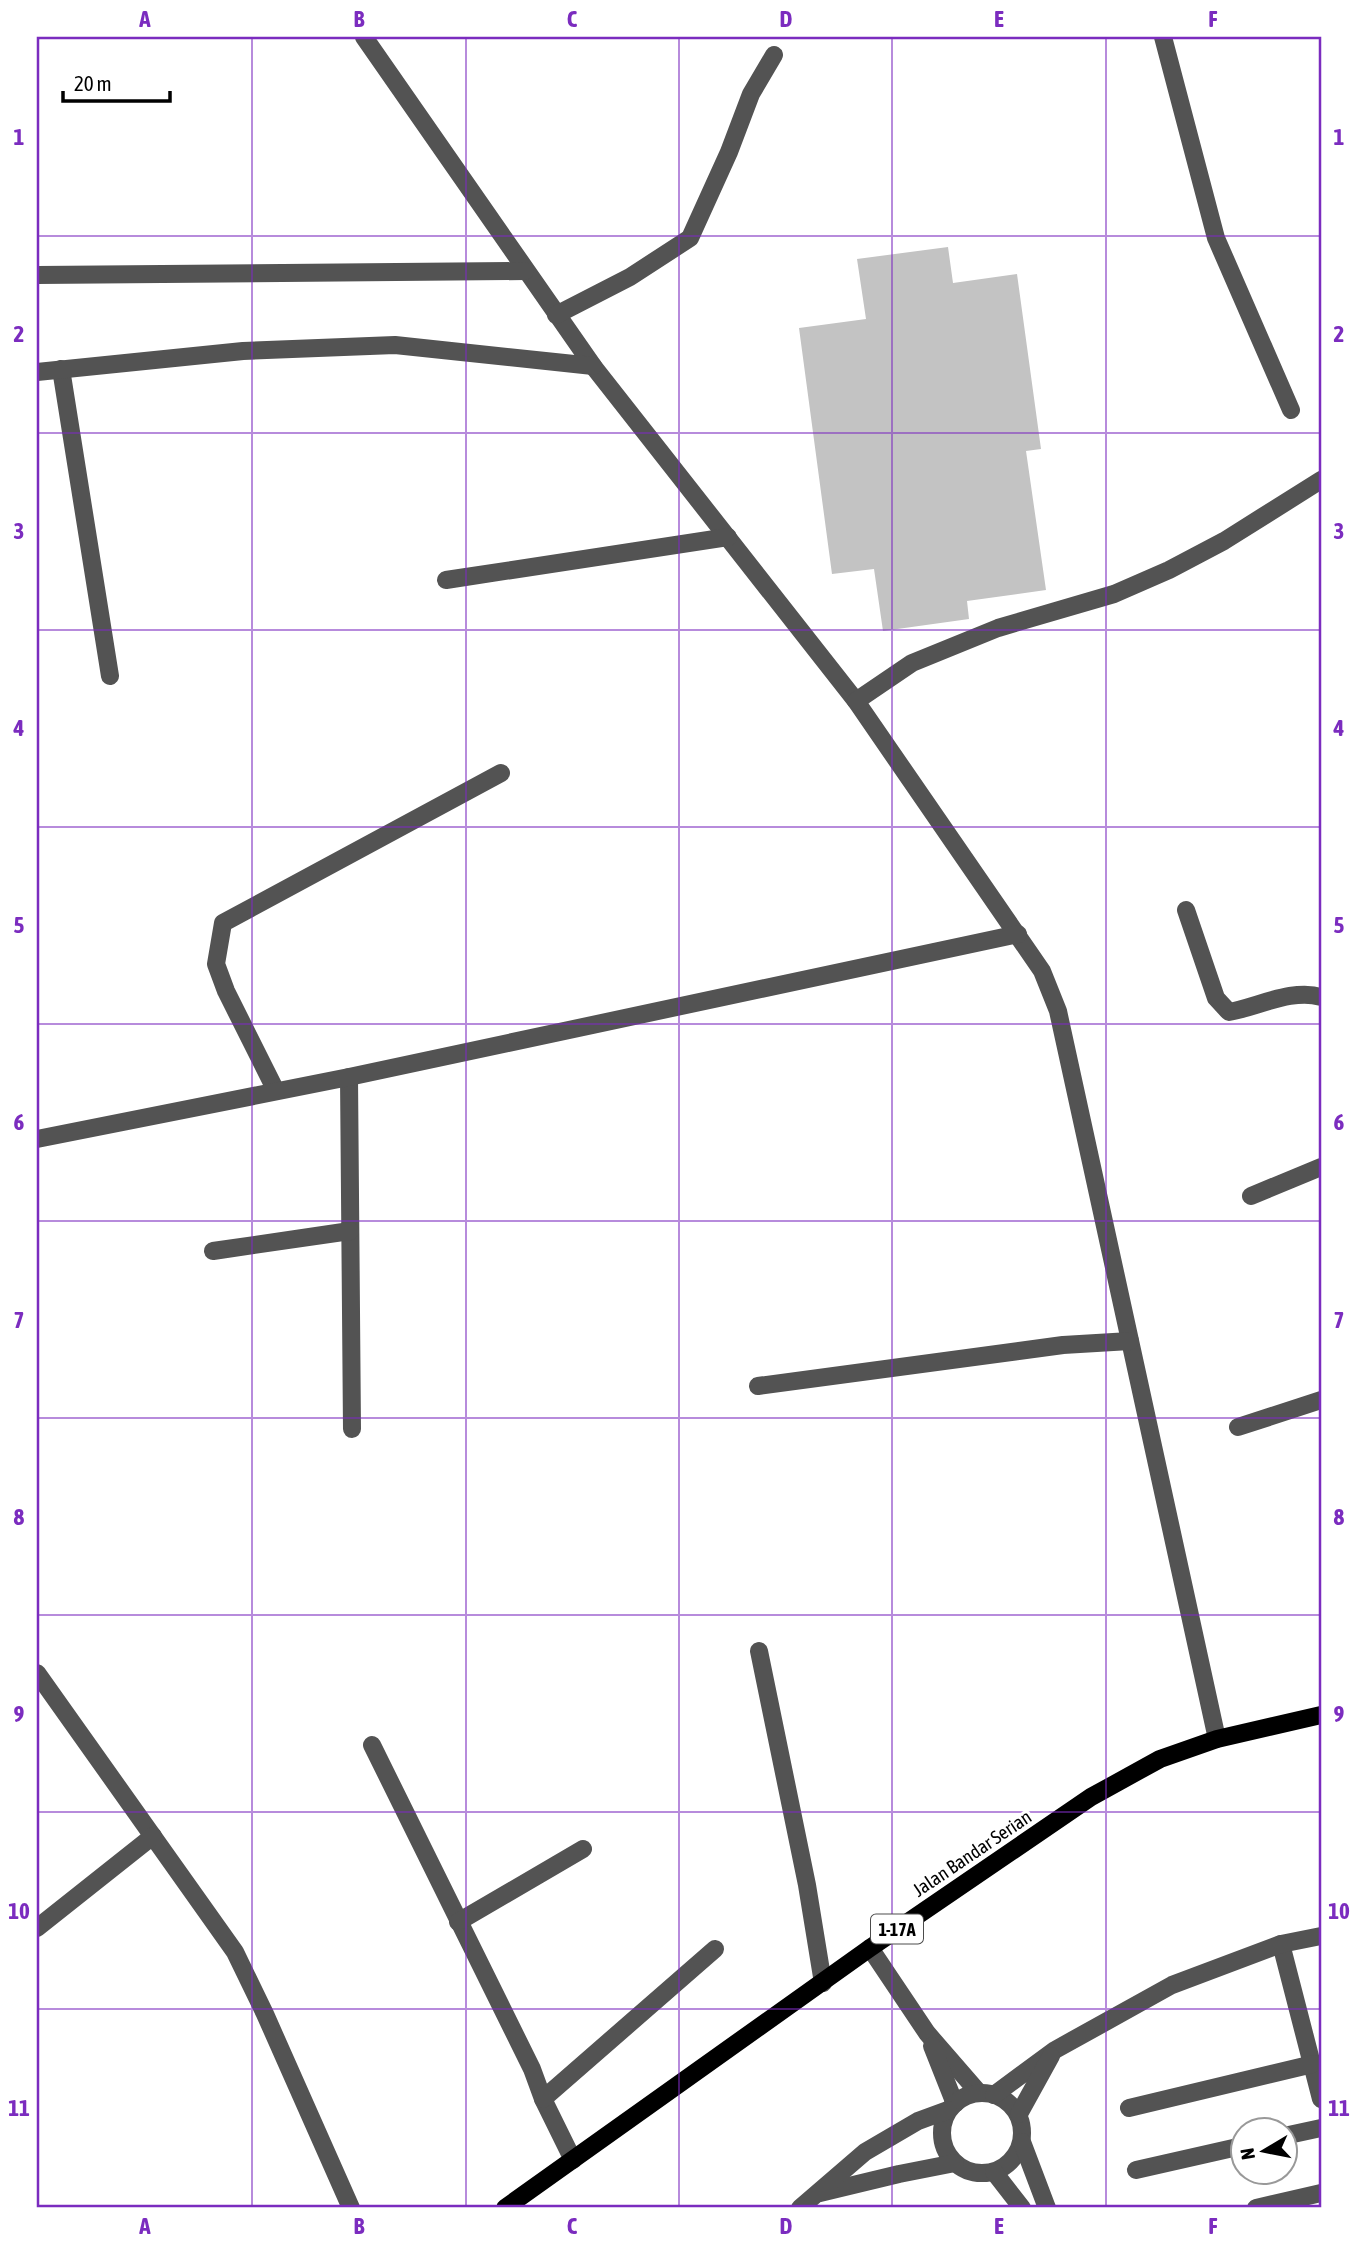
<svg xmlns="http://www.w3.org/2000/svg" width="1358" height="2245" font-family="'Asap Condensed',sans-serif">
<rect width="100%" height="100%" fill="#fff"/>
<path fill="#c3c3c3" d="M948,247L953,283L1017,274L1041,449L1026,451L1046,590L967,601L969,619L883,631L874,569L832,574L799,328L866,319L857,259Z"/>
<g fill="none" stroke-linecap="round" stroke-linejoin="round">
<g stroke="#535353" stroke-width="18">
<path d="M364,37L593,366L856,701L1042,971L1058,1011L1217,1739"/>
<path d="M1163,37L1216,238L1291,410"/>
<path d="M37,275L525,271"/>
<path d="M556,315L630,277L690,238L729,152L751,94L774,55"/>
<path d="M61,369L110,676"/>
<path d="M37,372L243,351L395,345L593,366"/>
<path d="M446,580L728,537"/>
<path d="M856,701L912,663L998,628L1114,594L1169,570L1224,541L1321,480"/>
<path d="M1186,910L1216,998L1229,1012C1257,1007 1293,988 1321,997"/>
<path d="M349,1077L352,1429"/>
<path d="M276,1091L226,991L216,964L223,923L501,773"/>
<path d="M37,1139L349,1077L1018,934"/>
<path d="M1251,1196L1321,1167"/>
<path d="M213,1251L350,1231"/>
<path d="M758,1386L1063,1345L1130,1341"/>
<path d="M1238,1427L1321,1400"/>
<path d="M759,1651L807,1885L823,1983"/>
<path d="M37,1673L235,1952L265,2014L351,2208"/>
<path d="M372,1745L532,2069L543,2099L573,2160"/>
<path d="M458,1922L583,1849"/>
<path d="M37,1928L153,1836"/>
<path d="M1281,1944L1321,2099"/>
<path d="M870,1948L927,2033L979,2093"/>
<path d="M932,2046L955,2104"/>
<circle cx="982" cy="2133" r="40"/>
<path d="M994,2095L1055,2050L1172,1985L1281,1944L1321,1936"/>
<path d="M543,2099L715,1949"/>
<path d="M1129,2108L1313,2064"/>
<path d="M1019,2114L1051,2056"/>
<path d="M1284,2136L1321,2128"/>
<path d="M1022,2142L1047,2208"/>
<path d="M1136,2170L1242,2146"/>
<path d="M994,2172L1022,2208"/>
<path d="M820,2193L899,2174L955,2163"/>
<path d="M800,2208L865,2152L918,2121L948,2110"/>
<path d="M1256,2208L1321,2193"/>
</g>
<path stroke="#000" stroke-width="18" d="M505,2208L870,1948L1091,1797L1160,1759L1217,1739L1321,1715"/>
</g>
<path fill="none" stroke="#7b2cbf" stroke-width="2" stroke-opacity="0.55" d="M252,37V2208M466,37V2208M679,37V2208M892,37V2208M1106,37V2208M37,236H1321M37,433H1321M37,630H1321M37,827H1321M37,1024H1321M37,1221H1321M37,1418H1321M37,1615H1321M37,1812H1321M37,2009H1321"/>
<g text-anchor="middle" dominant-baseline="central" stroke-width="6" stroke-linejoin="round" paint-order="stroke">
<rect fill="#fff" stroke="#4c4c4c" stroke-width="2" x="871" y="1914.5" width="52" height="29" rx="5"/>
<g font-size="18" font-weight="bold" fill="#000">
<text x="897" y="1929">1-17A</text>
</g>
<g font-size="19" fill="#000" stroke="#fff">
<text transform="translate(972 1853) rotate(-34)">Jalan Bandar Serian</text>
</g>
</g>
<rect width="1358" height="2245" fill="none" stroke="#ffffff" stroke-width="77"/>
<g transform="translate(1264 2151) rotate(260)"><circle r="33" fill="#ffffff" stroke="#999999" stroke-width="2"/>
<path d="M0-5L12 26L0 18L-12 26Z" fill="#000000"/>
<text y="-10" font-size="19" font-weight="bold" text-anchor="middle" fill="#000000">N</text>
</g>
<path d="M63 91v10h107v-10" fill="none" stroke="#000000" stroke-width="3.5"/>
<text x="74" y="91" font-size="21" fill="#000000" stroke="#ffffff" stroke-width="5" paint-order="stroke">20 m</text>
<rect x="38" y="38" width="1282" height="2168" fill="none" stroke="#7b2cbf" stroke-width="2.5"/>
<g font-size="23" text-anchor="middle" font-weight="bold" fill="#7b2cbf">
<text x="145" y="27">A</text>
<text x="359" y="27">B</text>
<text x="572" y="27">C</text>
<text x="786" y="27">D</text>
<text x="999" y="27">E</text>
<text x="1213" y="27">F</text>
<text x="19" y="145">1</text>
<text x="1339" y="145">1</text>
<text x="19" y="342">2</text>
<text x="1339" y="342">2</text>
<text x="19" y="539">3</text>
<text x="1339" y="539">3</text>
<text x="19" y="736">4</text>
<text x="1339" y="736">4</text>
<text x="19" y="933">5</text>
<text x="1339" y="933">5</text>
<text x="19" y="1130">6</text>
<text x="1339" y="1130">6</text>
<text x="19" y="1328">7</text>
<text x="1339" y="1328">7</text>
<text x="19" y="1525">8</text>
<text x="1339" y="1525">8</text>
<text x="19" y="1722">9</text>
<text x="1339" y="1722">9</text>
<text x="19" y="1919">10</text>
<text x="1339" y="1919">10</text>
<text x="19" y="2116">11</text>
<text x="1339" y="2116">11</text>
<text x="145" y="2234">A</text>
<text x="359" y="2234">B</text>
<text x="572" y="2234">C</text>
<text x="786" y="2234">D</text>
<text x="999" y="2234">E</text>
<text x="1213" y="2234">F</text>
</g>
</svg>
